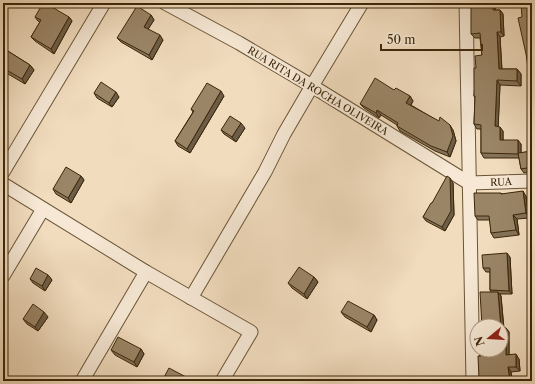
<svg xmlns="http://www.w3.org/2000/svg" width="535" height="384" font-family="'Libre Caslon Text',serif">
<rect width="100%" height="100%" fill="#f1dcbe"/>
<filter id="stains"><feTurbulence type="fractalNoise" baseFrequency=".005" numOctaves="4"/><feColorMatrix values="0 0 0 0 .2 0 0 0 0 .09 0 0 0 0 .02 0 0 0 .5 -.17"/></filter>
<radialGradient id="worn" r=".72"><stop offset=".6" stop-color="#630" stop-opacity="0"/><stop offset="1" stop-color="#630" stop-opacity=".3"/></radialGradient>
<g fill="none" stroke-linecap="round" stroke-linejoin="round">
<g stroke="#695436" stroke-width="15">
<g id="street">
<path d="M165,3L239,43L312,86L469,183L532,181"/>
<path d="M466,3L473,381"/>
<path d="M3,172L104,3"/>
<path d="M3,184L146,272L251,332L222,381"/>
<path d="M3,276L43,209"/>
<path d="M191,298L265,172L284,134L312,86L362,3"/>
<path d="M82,381L146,272"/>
</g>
</g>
<use href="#street" stroke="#f6e8d5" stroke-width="13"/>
</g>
<g fill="#847259" stroke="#3c2709">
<path d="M270,3H292V7H273Z"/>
<path d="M496,10H500L503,14L504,36L500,37L502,69H517L521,74V86L500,85L498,127L503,131V140L521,144V153L532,151V172L524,173L521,169L519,158H484L481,153V129H477L474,124L475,98L474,96L476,68L482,55L480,38H475L471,34Z"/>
<path d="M151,15L154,20L148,29L163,40L152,60L121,42L117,38Z"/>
<path d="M35,17H69L72,21L54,54L35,41L31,37L40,22L38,21Z"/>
<path d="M3,48L30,65L34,70L25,84L3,71Z"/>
<path d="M394,90L410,96L413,101L411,105L453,130L456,141L450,157L435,151L400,131L397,126V125L381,115L379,118L364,108L360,104Z"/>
<path d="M94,93L119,97L112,107L97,98Z"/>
<path d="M224,96L190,153L178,146L175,141L193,112L191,109Z"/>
<path d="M245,128L236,142L224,134L221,130Z"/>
<path d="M81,176L84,180L71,203L56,194L53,189Z"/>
<path d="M453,183L454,215L445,231L426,221L423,217L432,203Z"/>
<path d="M501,193L502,194L526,196L529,218L517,219L519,235L494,238L491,233L490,220H478L475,216Z"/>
<path d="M510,257L512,294H500L501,296L504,328H506L509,332V355L519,359L520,371L511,372L512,381H481L479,378L481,356L491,292L490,290V272H486L483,268Z"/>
<path d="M48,275L52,280L45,291L33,283L30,279Z"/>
<path d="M314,277L318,282L307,299L292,288L288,283Z"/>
<path d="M341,312L374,315L377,320L371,332L345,317Z"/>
<path d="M48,317L38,331L27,324L23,319Z"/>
<path d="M141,349L144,354L137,367L115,355L111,350Z"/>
</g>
<g fill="#6c5d48" stroke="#3c2709">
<path d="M289,3H292V7Z"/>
<path d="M493,3H495L496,14L493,10Z"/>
<path d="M500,10L503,14L504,36L501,32Z"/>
<path d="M151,15L154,20L147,31L144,27Z"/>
<path d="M69,17L72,21L54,54L51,49Z"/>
<path d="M497,32L500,37L502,73L499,69Z"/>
<path d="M160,35L163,40L152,60L149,55Z"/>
<path d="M30,65L34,70L25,84L22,79Z"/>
<path d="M517,69L521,74V86L517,81Z"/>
<path d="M497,80L500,85L498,131L495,126Z"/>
<path d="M221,91L224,96L190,153L187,149Z"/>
<path d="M116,92L119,97L112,107L109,103Z"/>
<path d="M410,96L413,101L409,108L406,103Z"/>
<path d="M377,110L381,115L379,118L376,113Z"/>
<path d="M241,123L245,128L236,142L232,137Z"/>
<path d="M450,125L453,130L456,141L450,157L447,152Z"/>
<path d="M500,127L503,131V144L500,140Z"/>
<path d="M518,140L521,144V158L518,154Z"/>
<path d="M81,176L84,180L71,203L68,198Z"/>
<path d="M450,178L453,183L454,215L445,231L442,227Z"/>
<path d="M523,191L526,196L529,218L526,213Z"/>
<path d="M513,215L517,219L519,235L516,230Z"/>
<path d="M507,253L510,257L512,294L509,291Z"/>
<path d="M48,275L52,280L45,291L42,286Z"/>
<path d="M314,277L318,282L307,299L304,294Z"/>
<path d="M498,292L501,296L504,332L501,328Z"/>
<path d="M44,312L48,317L38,331L35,327Z"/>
<path d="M374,315L377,320L371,332L367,327Z"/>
<path d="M506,328L509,332V359L506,355Z"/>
<path d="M141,349L144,354L137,367L134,362Z"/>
<path d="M3,352L5,355L3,358Z"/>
<path d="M516,354L519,359L520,371L516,367Z"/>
<path d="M508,367L511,372L512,381H510Z"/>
<path d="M186,377L188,381H184Z"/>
</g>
<g fill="#9a8567" stroke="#3c2709">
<path d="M43,3H45L69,17L51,49L31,37L41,20L35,17Z"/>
<path d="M471,3H493V10H500L501,32H497L499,69H517V81L497,80L495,126L500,127V140H518V154L481,153V125L474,124L475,96H474V68H476L475,56L482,55L480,33L471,34Z"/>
<path d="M521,3H532V94L526,54L518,18L522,17Z"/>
<path d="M137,6L151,15L144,27L160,35L149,55L117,38Z"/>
<path d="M3,48L30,65L22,79L3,68Z"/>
<path d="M375,78L394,90L396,88L410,96L406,103L439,121L440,117L450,125L453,136L447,152L431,146L397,126L398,123L377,110L376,113L360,104Z"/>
<path d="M101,82L116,92L109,103L94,93Z"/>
<path d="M207,83L221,91L187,149L175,141L194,111L191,109Z"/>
<path d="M230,116L241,123L232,137L221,130Z"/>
<path d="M532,151V167L521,169L518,153Z"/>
<path d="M66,167L81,176L68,198L53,189Z"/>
<path d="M447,176L450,178L451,211L442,227L423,217L431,203H432Z"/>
<path d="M523,191L526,213L513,215L516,230L491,233L489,216H475L474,193H501V194Z"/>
<path d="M507,253L509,291L490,290V268H483L482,255Z"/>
<path d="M299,267L314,277L304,294L288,283Z"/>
<path d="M36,268L48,275L42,286L30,279Z"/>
<path d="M480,292H498L501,328H506V355L516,354V367H508L510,381H490V377L479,378L478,356H481L480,350H501V326H482Z"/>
<path d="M348,301L374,315L367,327L341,312Z"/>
<path d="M33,304L44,312L35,327L23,319Z"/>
<path d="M118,337L141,349L134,362L111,350Z"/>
<path d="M169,368L186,377L184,381H162Z"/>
</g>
<g text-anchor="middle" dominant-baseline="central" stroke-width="4" stroke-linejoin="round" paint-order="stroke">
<g font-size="10" fill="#3c2709" stroke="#f6e8d5">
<text transform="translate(318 91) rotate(31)">RUA RITA DA ROCHA OLIVEIRA</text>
<text transform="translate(501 182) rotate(-2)">RUA</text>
</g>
</g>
<rect width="535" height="384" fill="none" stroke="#f1dcbe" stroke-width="16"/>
<rect x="4" y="4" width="527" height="376" fill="none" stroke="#3c2709" stroke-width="2"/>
<rect x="8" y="8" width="519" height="368" fill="none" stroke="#3c2709"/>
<g transform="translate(489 338) rotate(252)"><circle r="19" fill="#f6e8d5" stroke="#ac9b83"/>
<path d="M0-3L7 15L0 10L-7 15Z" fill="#8f2418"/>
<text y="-6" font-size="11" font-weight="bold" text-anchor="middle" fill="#3c2709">N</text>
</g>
<path d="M381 44v6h101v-6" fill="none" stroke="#3c2709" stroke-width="2"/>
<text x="387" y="44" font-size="12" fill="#3c2709" stroke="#f6e8d5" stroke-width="3" paint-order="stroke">50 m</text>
<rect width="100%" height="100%" filter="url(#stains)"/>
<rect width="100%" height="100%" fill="url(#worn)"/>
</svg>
